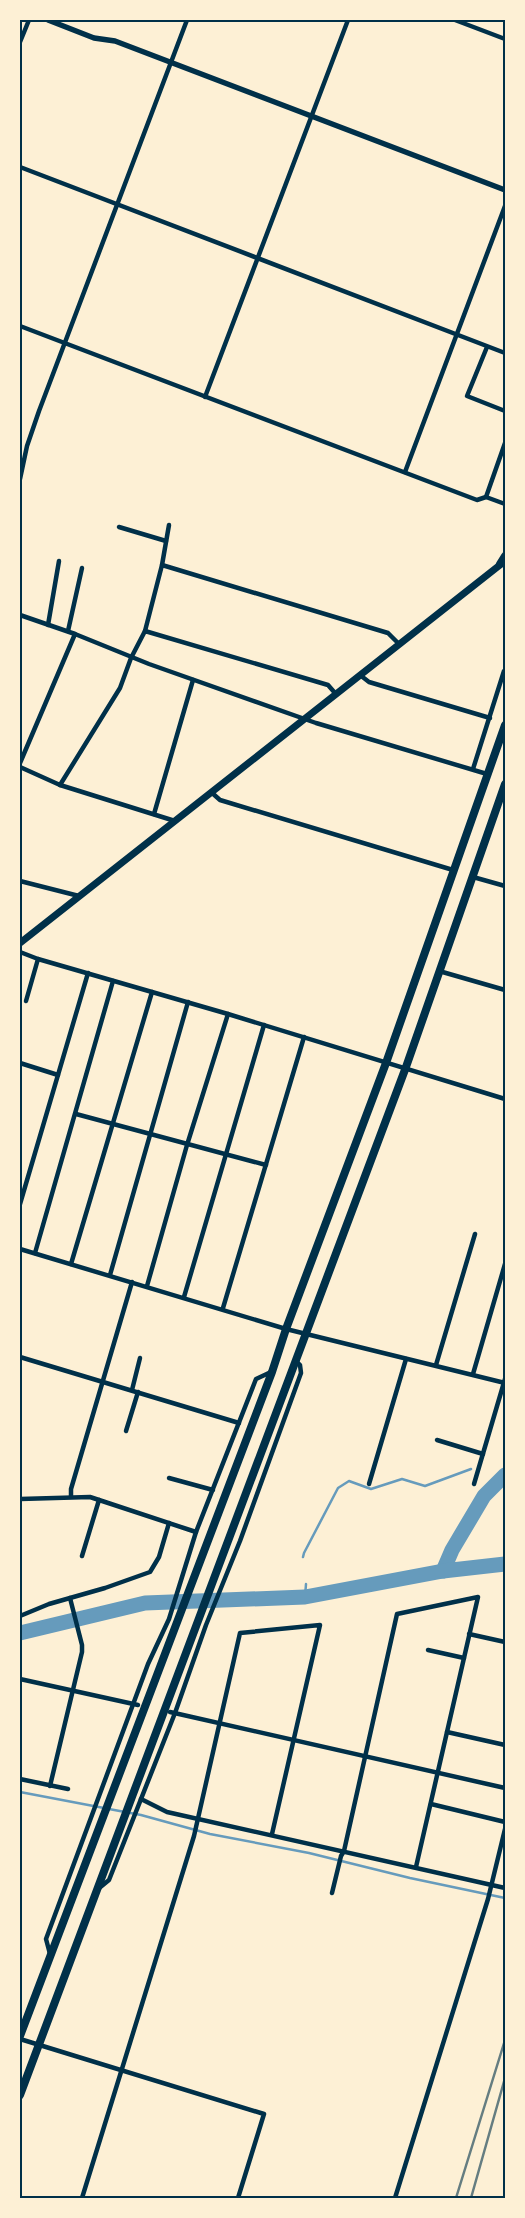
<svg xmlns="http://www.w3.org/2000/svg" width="525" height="2218" font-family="Helvetica,sans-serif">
<rect width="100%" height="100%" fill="#fdf0d5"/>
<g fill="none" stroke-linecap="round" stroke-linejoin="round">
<g stroke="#669bbc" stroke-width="2.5">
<path d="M303,1557L304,1553L338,1488L349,1481L371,1489L402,1479L425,1486L471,1469"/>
<path d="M305,1597L306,1584"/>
<path d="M20,1792L104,1808"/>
<path d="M109,1809L141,1815L210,1834L309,1853L410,1878L505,1898"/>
</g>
<g stroke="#669bbc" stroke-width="15">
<path d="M443,1571L452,1550L484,1496L505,1475"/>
<path d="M20,1633L145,1603L305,1597L443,1571L505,1564"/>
</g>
<g stroke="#003049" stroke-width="4.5">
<path d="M455,20L505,39"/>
<path d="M20,42L29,20"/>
<path d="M20,167L505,353"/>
<path d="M20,326L477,500L486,497L505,504"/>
<path d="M487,347L467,396L505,411"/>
<path d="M205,397L348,20"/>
<path d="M405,472L505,206"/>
<path d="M20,479L27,446L39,411L187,20"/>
<path d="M486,497L505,443"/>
<path d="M119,527L166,541"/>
<path d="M162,565L169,525"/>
<path d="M20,615L75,634L149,664L316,723L487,774"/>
<path d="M48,625L59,561"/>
<path d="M68,631L82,568"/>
<path d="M145,631L162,565L388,633L398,643"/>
<path d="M360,675L369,682L490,718"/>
<path d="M20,763L75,634"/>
<path d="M20,767L60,785L175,821"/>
<path d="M473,769L504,671"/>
<path d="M60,785L120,688L131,658L145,631L328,685L335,693"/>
<path d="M211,792L220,800L453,870"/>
<path d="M154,814L193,680"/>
<path d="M473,877L505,886"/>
<path d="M20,881L79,896"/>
<path d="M20,952L38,959L228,1014L505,1099"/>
<path d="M439,971L505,990"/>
<path d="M26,1001L38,959"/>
<path d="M20,1063L58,1075"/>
<path d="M76,1114L266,1165"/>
<path d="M20,1204L88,973"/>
<path d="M20,1249L286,1329L505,1383"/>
<path d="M35,1253L113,981"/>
<path d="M71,1264L152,992"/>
<path d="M110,1275L188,1002"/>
<path d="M147,1286L187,1145L228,1014"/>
<path d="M184,1297L264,1025"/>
<path d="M223,1308L304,1037"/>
<path d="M20,1357L239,1423"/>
<path d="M436,1365L475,1234"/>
<path d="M473,1374L505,1264"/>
<path d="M132,1390L140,1358"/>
<path d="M126,1431L138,1392"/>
<path d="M437,1440L483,1454"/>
<path d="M169,1478L213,1490"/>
<path d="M369,1484L406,1359"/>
<path d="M474,1484L505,1379"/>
<path d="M71,1496V1489L132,1282"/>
<path d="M20,1499L90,1497L196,1532"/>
<path d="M82,1556L99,1500"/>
<path d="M20,1616L49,1604L105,1588L150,1572L159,1557L169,1523"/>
<path d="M469,1634L505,1642"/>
<path d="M428,1650L464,1658"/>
<path d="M20,1679L138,1705"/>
<path d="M170,1712L505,1788"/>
<path d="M447,1732L505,1745"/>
<path d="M20,1779L68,1789"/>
<path d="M50,1786L82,1652V1645L70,1598"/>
<path d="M141,1799L167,1812L505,1888"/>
<path d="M431,1804L505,1822"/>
<path d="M98,1889L109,1880L175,1713L206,1625L240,1541L301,1373L300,1365L295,1360"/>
<path d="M332,1893L341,1856L344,1851L397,1614L478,1597L416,1867"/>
<path d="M50,1954L46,1939L148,1664L169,1619L196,1532L256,1379L271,1372"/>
<path d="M20,2039L264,2114L238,2198"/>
<path d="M82,2198L194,1836L240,1633L320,1625L272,1834"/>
<path d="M395,2198L488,1899L505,1829"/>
</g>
<path stroke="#003049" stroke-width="5.5" d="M48,20L94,38L115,41L505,190"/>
<path stroke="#003049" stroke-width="7" d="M20,943L505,561"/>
<g stroke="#003049" stroke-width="8">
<path d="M500,564L505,556"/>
<path d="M20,2036L272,1372L286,1329L386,1063L505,725"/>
<path d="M20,2095L406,1067L505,784"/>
</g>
<g stroke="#657d81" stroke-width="2.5">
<path d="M456,2198L505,2040"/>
<path d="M471,2198L505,2078"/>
</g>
</g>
<rect width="525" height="2218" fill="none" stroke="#fdf0d5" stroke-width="42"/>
<rect x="21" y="21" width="483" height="2176" fill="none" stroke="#003049" stroke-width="2"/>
</svg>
